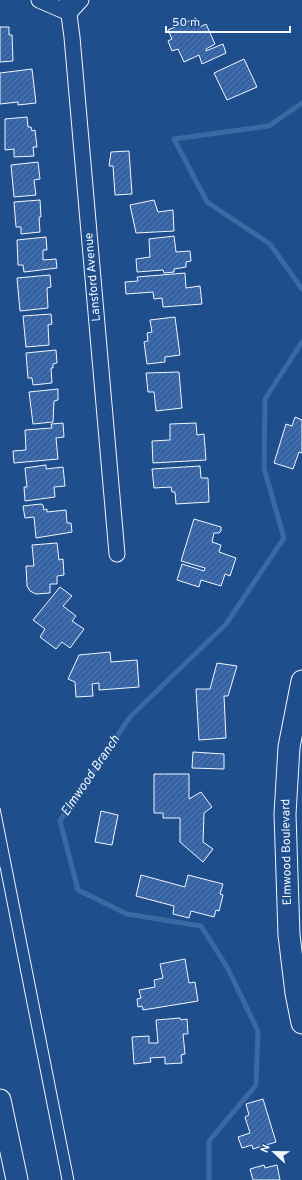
<svg xmlns="http://www.w3.org/2000/svg" width="302" height="1180" font-family="Overpass,sans-serif">
<defs>
<pattern id="building-hatch" width="6" height="6" patternUnits="userSpaceOnUse"><rect width="6" height="6" fill="#3563a3"/><path d="M-1 1l2-2M0 6l6-6M5 7l2-2" fill="none" stroke="#537ab1"/></pattern>
</defs>
<rect width="100%" height="100%" fill="#1f4e8c"/>
<g fill="none" stroke-linecap="round" stroke-linejoin="round">
<g stroke="#3b69a3" stroke-width="5">
<path d="M302,103L269,126L174,139L207,202L270,244L302,289"/>
<path d="M209,1180V1141L256,1085L258,1031L227,967L201,926L127,914L78,890L60,821L130,717L226,624L284,538L264,468L265,399L302,342"/>
</g>
</g>
<g fill="url(#building-hatch)" stroke="#f2f6ff">
<path d="M196,18L200,27L206,24L215,44L206,49V51L223,44L226,53L202,64L199,55L184,62L178,49L172,51L168,41L172,39L168,30Z"/>
<path d="M0,27H9V35H12L13,61L0,62Z"/>
<path d="M244,59L257,87L227,100L214,73Z"/>
<path d="M32,69L36,103L18,105V102L0,104V73Z"/>
<path d="M27,117L28,127H31L32,131L35,130L37,147H33L34,156L14,157V149L5,150V119Z"/>
<path d="M129,151L132,194L115,195L113,166H109L111,152Z"/>
<path d="M38,162L40,179L34,180L36,195L14,197L11,165Z"/>
<path d="M40,200L41,217H39L40,232L21,234V227H16L14,202Z"/>
<path d="M154,200L158,212L173,210L174,231L136,233L130,205Z"/>
<path d="M174,236L176,252L190,251L191,261L186,262V267L174,269V272L164,273L163,270L137,272L136,259L150,257L149,239Z"/>
<path d="M46,237L47,250H43V260L56,259L57,268L24,272L23,265H18L17,240Z"/>
<path d="M185,273L186,288L200,286L202,304L163,307L162,298L154,299L153,292L126,294L125,282L138,281L137,277Z"/>
<path d="M50,275L51,287L47,288L48,308L20,311L17,278Z"/>
<path d="M51,314L52,324L48,325L49,345L26,347L23,316Z"/>
<path d="M175,317L180,355L165,357V362L147,364L144,342L148,341L147,333L152,332L150,320Z"/>
<path d="M56,350L57,363L53,364V368H51L52,383L33,385L32,378H28L26,353Z"/>
<path d="M179,372L182,408L156,411L154,392H148L146,373Z"/>
<path d="M58,389V400L54,401L53,422L33,424L29,392Z"/>
<path d="M295,417L302,420V453L299,452L293,469L274,463L286,424L292,426Z"/>
<path d="M63,423L64,437L56,438L58,459L14,463L13,451L26,450L25,430L52,428L51,424Z"/>
<path d="M196,423L197,435L204,434L206,460L153,463L152,441L170,440V424Z"/>
<path d="M46,465V469L63,467L65,486L54,487L55,497L25,501L24,487H27L25,468Z"/>
<path d="M200,466L201,478H208L209,502L176,504L175,492H172L171,487L154,488L152,469Z"/>
<path d="M41,504L43,505L44,510L47,509V512L66,510L67,523H71L72,532L36,538L34,517L25,518L23,506Z"/>
<path d="M194,519L221,527V531L219,533H214L212,542L221,545L219,552L236,558L230,576L225,574L221,586L201,580L199,587L177,580L182,564L204,571L205,568L181,561Z"/>
<path d="M57,543L59,560L63,559L64,575L57,576V584H50V593L36,594L30,591L27,586L26,566H34L32,545Z"/>
<path d="M60,587L72,596L63,606L76,616L72,621L84,629L70,648L62,642L56,649L40,637L45,629L33,620Z"/>
<path d="M110,652L111,662L137,660L139,687L99,690V683L92,684L93,696L76,697L75,682L68,679L79,655Z"/>
<path d="M217,663L237,666L228,696H224L226,738L199,740L196,689H210Z"/>
<path d="M193,752L224,754V769L192,768Z"/>
<path d="M154,774H189V799L201,792L212,807L204,813L203,842L213,849L203,862L180,842V818H163V813H154Z"/>
<path d="M101,811L118,815L112,845L95,842Z"/>
<path d="M141,875L185,887L188,875L223,884L220,894L223,895L219,911L216,910L214,917L191,911L189,918L173,914L174,906L136,896Z"/>
<path d="M185,959L189,983L195,982L198,1001L143,1010L142,1006L138,1007L137,999L141,998L139,990L155,987L154,980L163,978L160,964Z"/>
<path d="M180,1018L181,1020L187,1019L188,1034H183L185,1054L181,1055L182,1063L165,1064V1057L150,1058L151,1062L134,1064L132,1037L149,1036V1043H158L156,1020Z"/>
<path d="M263,1099L276,1142L253,1149L252,1145L242,1148L238,1137L250,1133L245,1117L249,1115L246,1104Z"/>
<path d="M264,1165L265,1168L277,1165L280,1180H253L250,1169Z"/>
</g>
<g fill="none" stroke-linecap="round" stroke-linejoin="round">
<g stroke="#f2f6ff" stroke-width="17">
<g id="street">
<path d="M39,0L69,13L81,0"/>
<path d="M67,0L72,37L117,554"/>
</g>
</g>
<g stroke="#f2f6ff" stroke-width="23">
<g id="secondary">
<path d="M302,681L289,747L285,814L289,935L296,993L302,1023"/>
<path d="M0,1100L17,1180"/>
</g>
</g>
<use href="#street" stroke="#1f4e8c" stroke-width="15"/>
<use href="#secondary" stroke="#1f4e8c" stroke-width="21"/>
<g stroke="#f2f6ff" stroke-width="1">
<path d="M0,808L74,1180"/>
<path d="M0,867L62,1180"/>
</g>
</g>
<g text-anchor="middle" dominant-baseline="central" stroke-width="3" stroke-linejoin="round" paint-order="stroke">
<g font-size="12" fill="#f2f6ff" stroke="#1f4e8c">
<text transform="translate(93 277) rotate(-95)">Lansford Avenue</text>
<text transform="translate(287 852) rotate(-91)">Elmwood Boulevard</text>
</g>
<g font-size="13" font-style="italic" fill="#f2f6ff" stroke="#1f4e8c">
<text transform="translate(91 776) rotate(-56)">Elmwood Branch</text>
</g>
</g>
<g transform="translate(274 1152) rotate(292)" stroke="#1f4e8c" stroke-width="3" paint-order="stroke">
<path d="M0-3L7 15L0 10L-7 15Z" fill="#f2f6ff"/>
<text y="-6" font-size="11" font-weight="bold" text-anchor="middle" fill="#f2f6ff">N</text>
</g>
<path d="M166 26v6h124v-6" fill="none" stroke="#f2f6ff" stroke-width="2"/>
<text x="172" y="26" font-size="12" fill="#f2f6ff" stroke="#1f4e8c" stroke-width="3" paint-order="stroke">50 m</text>
</svg>
